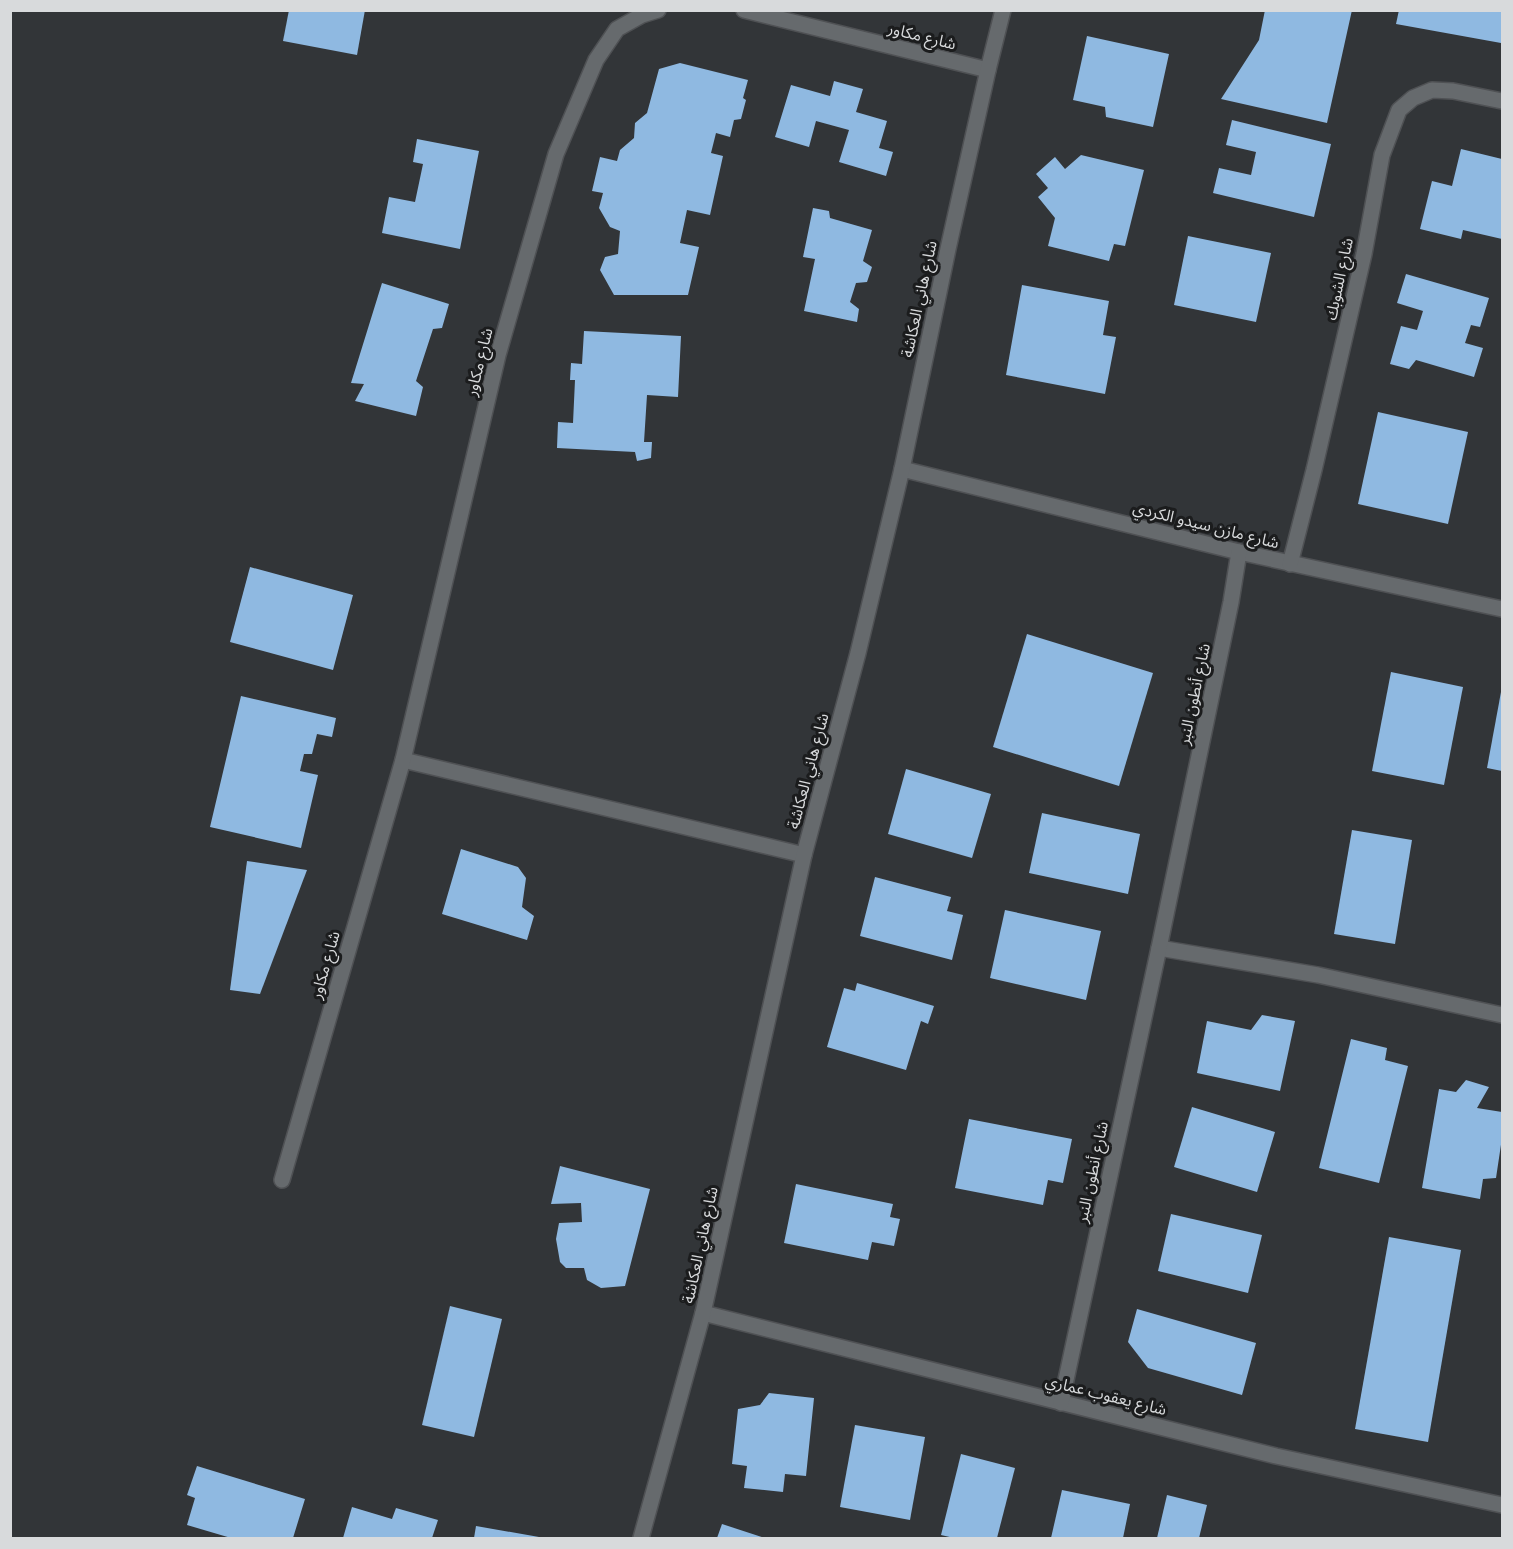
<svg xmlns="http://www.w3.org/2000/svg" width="1513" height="1549" font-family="'DM Sans','Noto Sans Arabic',sans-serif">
<rect width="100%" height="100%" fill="#323538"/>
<g fill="#8fb9e1">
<path d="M289,10H365L357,55L283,41Z"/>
<path d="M1265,10H1352L1327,123L1221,99L1259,40Z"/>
<path d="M1399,10H1502V32L1501,43L1396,24Z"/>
<path d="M1087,36L1169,54L1153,127L1106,117L1105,107L1073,100Z"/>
<path d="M680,63L748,80L743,98L746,100L741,119L734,120L730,137L716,133L711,153L723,156L710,215L687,210L680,243L699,247L688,295H614L600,270L605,257L618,254L620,231L610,227L599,208L603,193L592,191L600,157L617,161L620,150L634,138L635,123L647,113L659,69Z"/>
<path d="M834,81L863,89L856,112L887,121L879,148L893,152L886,176L839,162L849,130L816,121L809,147L775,137L791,85L830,96Z"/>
<path d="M1232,120L1331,144L1314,217L1213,193L1219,168L1251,175L1256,152L1226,145Z"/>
<path d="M417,139L479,151L460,249L382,233L389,197L415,202L423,164L413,162Z"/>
<path d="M1461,149L1502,159V239L1463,230L1461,239L1420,229L1432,181L1452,186Z"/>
<path d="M1081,155L1144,170L1125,246L1114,244L1109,261L1048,246L1055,218L1038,197L1048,188L1036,174L1055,157L1065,169Z"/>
<path d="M813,208L829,211L830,218L872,230L863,261L872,267L867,282L856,283L850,302L859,309L857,322L804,311L815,259L803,257Z"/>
<path d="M1188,236L1271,253L1256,322L1174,305Z"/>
<path d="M1406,274L1489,298L1480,327L1471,325L1465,343L1483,348L1474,377L1416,360L1409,369L1390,364L1401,326L1417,330L1423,311L1397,303Z"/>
<path d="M382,283L449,304L442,328L433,329L416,381L423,387L416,416L355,401L364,384L351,383Z"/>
<path d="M1022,285L1109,301L1103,335L1116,337L1105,394L1006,375Z"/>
<path d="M584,331L681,336L678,397L647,395L644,442H652L651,458L637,461L635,452L557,448L558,422L573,423L575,380H570L571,363L582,364Z"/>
<path d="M1378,412L1468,432L1448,524L1358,504Z"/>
<path d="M250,567L353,595L333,670L230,642Z"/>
<path d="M1027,634L1153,673L1119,786L993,747Z"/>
<path d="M1391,672L1463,687L1444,785L1372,771Z"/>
<path d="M1501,692H1502V771L1487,768Z"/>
<path d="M241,696L336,718L332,737L317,734L312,754H304L300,771L318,775L301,848L210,827Z"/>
<path d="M906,769L991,794L972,858L888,834Z"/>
<path d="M1042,813L1140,834L1128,894L1029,873Z"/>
<path d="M1352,830L1412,840L1395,944L1334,934Z"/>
<path d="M461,849L518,867L526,878L522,907L534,916L527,940L442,914Z"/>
<path d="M247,861L307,870L260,994L230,990Z"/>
<path d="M875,877L951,897L947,911L963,915L952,960L860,936Z"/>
<path d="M1005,910L1101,931L1086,1000L990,978Z"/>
<path d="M857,983L934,1006L928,1024L921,1021L906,1070L827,1047L844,988L855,991Z"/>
<path d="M1262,1015L1295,1021L1280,1091L1197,1073L1207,1021L1251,1030Z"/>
<path d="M1351,1039L1387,1048L1385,1060L1408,1066L1379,1183L1319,1168Z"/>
<path d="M1466,1080L1489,1087L1477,1108L1502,1112V1138L1496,1178L1483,1179L1480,1199L1422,1188L1439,1089L1456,1092Z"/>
<path d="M1192,1107L1275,1132L1257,1192L1174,1167Z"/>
<path d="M969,1119L1072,1139L1063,1183L1048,1180L1043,1205L955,1188Z"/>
<path d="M560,1166L650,1189L625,1286L601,1288L587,1280L584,1268H566L560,1262L556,1239L559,1223L582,1222L581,1203L551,1204Z"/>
<path d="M796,1184L893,1204L890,1217L900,1219L894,1246L872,1242L868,1260L784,1243Z"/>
<path d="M1171,1214L1262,1235L1248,1293L1158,1271Z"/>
<path d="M1389,1237L1461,1250L1428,1442L1355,1429Z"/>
<path d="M450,1306L502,1319L474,1437L422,1425Z"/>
<path d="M1137,1309L1256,1343L1242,1395L1148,1368L1128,1342Z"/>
<path d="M769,1393L814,1398L806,1476L785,1474L783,1492L744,1488L747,1466L732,1464L738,1409L760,1405Z"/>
<path d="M855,1425L925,1437L910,1520L840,1507Z"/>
<path d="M961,1454L1015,1468L997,1538H954L941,1535Z"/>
<path d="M197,1466L305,1499L293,1538H231L187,1525L195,1498L187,1495Z"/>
<path d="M1062,1490L1130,1504L1123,1538H1051Z"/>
<path d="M1167,1495L1207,1505L1199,1538H1157Z"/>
<path d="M352,1507L392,1519L396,1508L438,1520L432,1538H343Z"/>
<path d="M722,1524L765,1538H717Z"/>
<path d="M476,1526L539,1537V1538H474Z"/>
</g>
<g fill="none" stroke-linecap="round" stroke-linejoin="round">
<g stroke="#4f5154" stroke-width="18">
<g id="minor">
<path d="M744,10L988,70"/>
<path d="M902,469L1239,552L1502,609"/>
<path d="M1290,564L1314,470L1364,254L1382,155L1399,110L1413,98L1432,90L1453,91L1502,101"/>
<path d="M403,760L804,855"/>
<path d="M1159,948L1318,975L1502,1015"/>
<path d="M282,1180L403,760L498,355L556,154L596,60L617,29L642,15L658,10"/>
<path d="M703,1313L1276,1456L1502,1505"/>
<path d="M1061,1403L1159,948L1231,602L1239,552"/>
<path d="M641,1538L703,1313L804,855L858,653L902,469L948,249L988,70L1003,10"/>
</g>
</g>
<use href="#minor" stroke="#666a6d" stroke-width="15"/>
</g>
<g text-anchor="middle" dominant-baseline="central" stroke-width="6" stroke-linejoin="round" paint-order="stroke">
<g font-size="16" fill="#d8dadc" stroke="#1b1c1d">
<text transform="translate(922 36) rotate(14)">شارع مكاور</text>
<text transform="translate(1339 279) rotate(-78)">شارع الشوبك</text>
<text transform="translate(919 299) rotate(-78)">شارع هاني العكاشة</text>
<text transform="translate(479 362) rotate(-76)">شارع مكاور</text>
<text transform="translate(1206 525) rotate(14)">شارع مازن سيدو الكردي</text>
<text transform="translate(1194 694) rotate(-78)">شارع أنطون النبر</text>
<text transform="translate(808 771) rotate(-75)">شارع هاني العكاشة</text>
<text transform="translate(325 965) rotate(-74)">شارع مكاور</text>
<text transform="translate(1092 1172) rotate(-78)">شارع أنطون النبر</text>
<text transform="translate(700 1245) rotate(-78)">شارع هاني العكاشة</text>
<text transform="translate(1106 1395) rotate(14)">شارع يعقوب عماري</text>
</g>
</g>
<rect width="1513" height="1549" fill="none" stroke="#d8dadc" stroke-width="24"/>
</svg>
